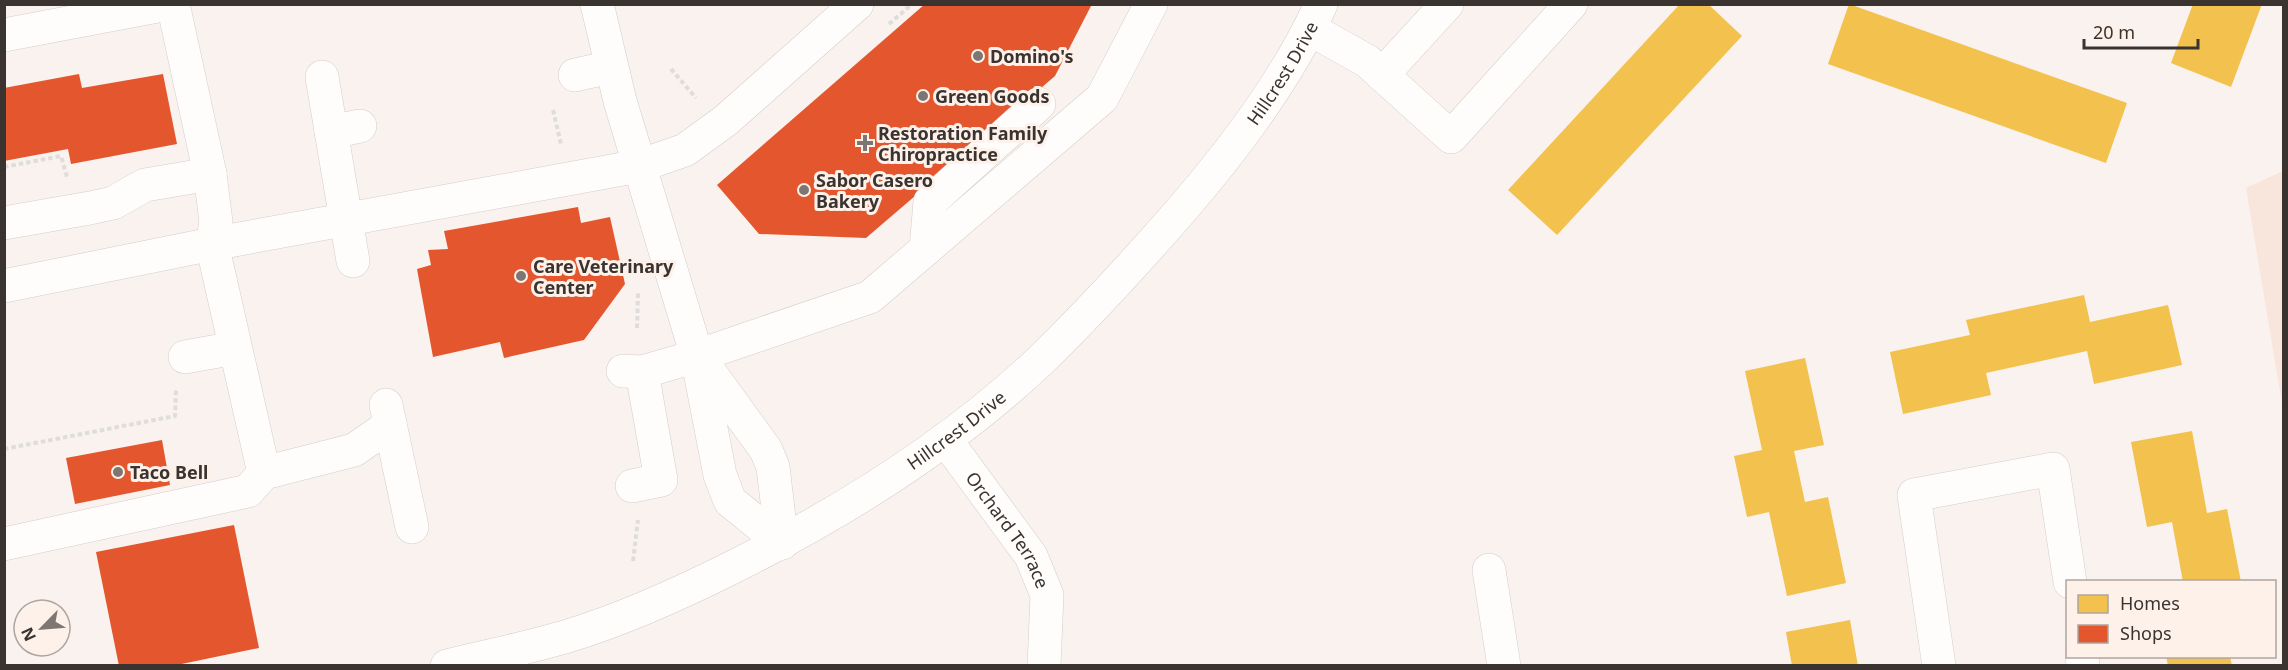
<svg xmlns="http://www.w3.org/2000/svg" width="2288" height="670" font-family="'Noto Sans',sans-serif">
<rect width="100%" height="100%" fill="#f9f2ee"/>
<path fill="#f8e5db" d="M2283,171V409L2246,188Z"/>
<g fill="#f2c14e">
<path d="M1680,4H1708L1742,36L1557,235L1508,190Z"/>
<path d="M1849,4L2127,103L2106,163L1828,64Z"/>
<path d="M2193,4H2262L2231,87L2171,63Z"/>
<path d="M2084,295L2090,322L2168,305L2182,365L2094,384L2087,351L1986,373L1991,395L1903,414L1890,352L1970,335L1966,320Z"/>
<path d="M1805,358L1824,445L1794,451L1805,502L1828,497L1846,583L1787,596L1769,512L1747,517L1734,456L1762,450L1745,371Z"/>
<path d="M2192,431L2207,513L2227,509L2241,582H2183L2172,522L2147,527L2131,442Z"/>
<path d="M1850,620L1858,666H1792L1786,632Z"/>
<path d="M2166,656H2230L2232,666H2168Z"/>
</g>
<g fill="#e4572e">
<path d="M925,4H1092L1055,76L866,238L759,234L717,185Z"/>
<path d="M79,74L82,88L163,74L177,144L71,164L68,149L4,161V88Z"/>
<path d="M578,207L581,223L610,217L625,284L584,340L504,358L500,342L433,357L417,269L431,265L428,250L448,249L444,231Z"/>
<path d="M162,440L170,485L75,504L66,458Z"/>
<path d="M234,525L259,648L172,666H119L96,552Z"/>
</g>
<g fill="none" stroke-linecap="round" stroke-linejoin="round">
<g stroke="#d4cdc9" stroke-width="34">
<g id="minor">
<path d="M173,4L210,174L216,222L212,244L264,473"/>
<path d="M597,4L620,101L697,356L720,475L730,501L782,543"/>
<path d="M1310,29L1367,61L1451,137L1571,4"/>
<path d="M4,35L168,4"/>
<path d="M575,75L611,67"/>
<path d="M1382,75L1447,4"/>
<path d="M322,77L353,261"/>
<path d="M331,132L360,126"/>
<path d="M4,223L90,208L113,203L145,185L210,174"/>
<path d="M926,249L930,202L1039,104"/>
<path d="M4,286L212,244L639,166L685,150L725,121L857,4"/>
<path d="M185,357L235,348"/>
<path d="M703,363L766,450L773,467L782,543"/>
<path d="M623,371L642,372L697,356L870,297L1102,98L1151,4"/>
<path d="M386,405L412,527"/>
<path id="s1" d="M945,439L1031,556L1047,595L1044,666"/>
<path d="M632,486L661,480L642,372"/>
<path d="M4,544L248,491L264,473L354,450L390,425"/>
<path d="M1489,570L1504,666"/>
<path d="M2082,656L2083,666"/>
<path id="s2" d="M447,666C487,656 528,648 568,636C624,619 679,594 731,568C840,514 952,444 1041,360C1083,319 1123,276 1162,232C1221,166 1285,85 1321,4"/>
<path d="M1939,666L1914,495L2053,469L2070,582"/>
</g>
</g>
<g stroke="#dfdddb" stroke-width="4" stroke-dasharray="4.5 3" stroke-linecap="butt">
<path d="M889,24L912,4"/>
<path d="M671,69L696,98"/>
<path d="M553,110L561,144"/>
<path d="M4,167L61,156L67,177"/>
<path d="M637,328L638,293"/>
<path d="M4,449L175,416L176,390"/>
<path d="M633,561L638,520"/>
</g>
<use href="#minor" stroke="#fefdfc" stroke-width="33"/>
</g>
<g fill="#7d7672" stroke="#fdf1ea" stroke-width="2">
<circle cx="978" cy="56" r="6"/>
<circle cx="923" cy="96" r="6"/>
<path d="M862 134h6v6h6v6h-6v6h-6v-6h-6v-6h6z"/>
<circle cx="804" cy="190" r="6"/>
<circle cx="521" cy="276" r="6"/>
<circle cx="118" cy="472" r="6"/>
</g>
<g text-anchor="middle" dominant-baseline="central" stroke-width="6" stroke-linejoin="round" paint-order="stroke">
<g font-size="18" font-weight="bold" fill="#3a332f" stroke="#fdf1ea" text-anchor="start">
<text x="990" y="56">Domino's</text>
<text x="935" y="96">Green Goods</text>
<text x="878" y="133">Restoration Family<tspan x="878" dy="21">Chiropractice</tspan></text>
<text x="816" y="180">Sabor Casero<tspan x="816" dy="21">Bakery</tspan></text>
<text x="533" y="266">Care Veterinary<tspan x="533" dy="21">Center</tspan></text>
<text x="130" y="472">Taco Bell</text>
</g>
<g font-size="18" fill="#3a332f" stroke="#fdf1ea">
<text stroke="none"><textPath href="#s2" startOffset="1052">Hillcrest Drive</textPath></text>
<text stroke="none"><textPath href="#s2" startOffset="566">Hillcrest Drive</textPath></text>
<text stroke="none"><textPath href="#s1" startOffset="111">Orchard Terrace</textPath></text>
</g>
</g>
<rect width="2288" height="670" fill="none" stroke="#3a332f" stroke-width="12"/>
<rect x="2066" y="580" width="210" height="78" fill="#fdf1ea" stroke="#afa59f" stroke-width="1.5"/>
<rect x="2078" y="595" width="30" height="18" fill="#f2c14e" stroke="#afa59f" stroke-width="1.5"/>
<text x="2120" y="610" font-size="18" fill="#3a332f">Homes</text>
<rect x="2078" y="625" width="30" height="18" fill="#e4572e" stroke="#afa59f" stroke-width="1.5"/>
<text x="2120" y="640" font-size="18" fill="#3a332f">Shops</text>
<g transform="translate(42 628) rotate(245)"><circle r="28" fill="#fdf1ea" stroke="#afa59f" stroke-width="1.5"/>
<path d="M0-4.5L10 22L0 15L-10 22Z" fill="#7d7672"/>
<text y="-9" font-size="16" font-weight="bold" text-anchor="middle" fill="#3a332f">N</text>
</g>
<path d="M2084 39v9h114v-9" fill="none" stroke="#3a332f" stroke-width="3"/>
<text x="2093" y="39" font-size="18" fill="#3a332f" stroke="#fdf1ea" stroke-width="4.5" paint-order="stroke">20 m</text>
</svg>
